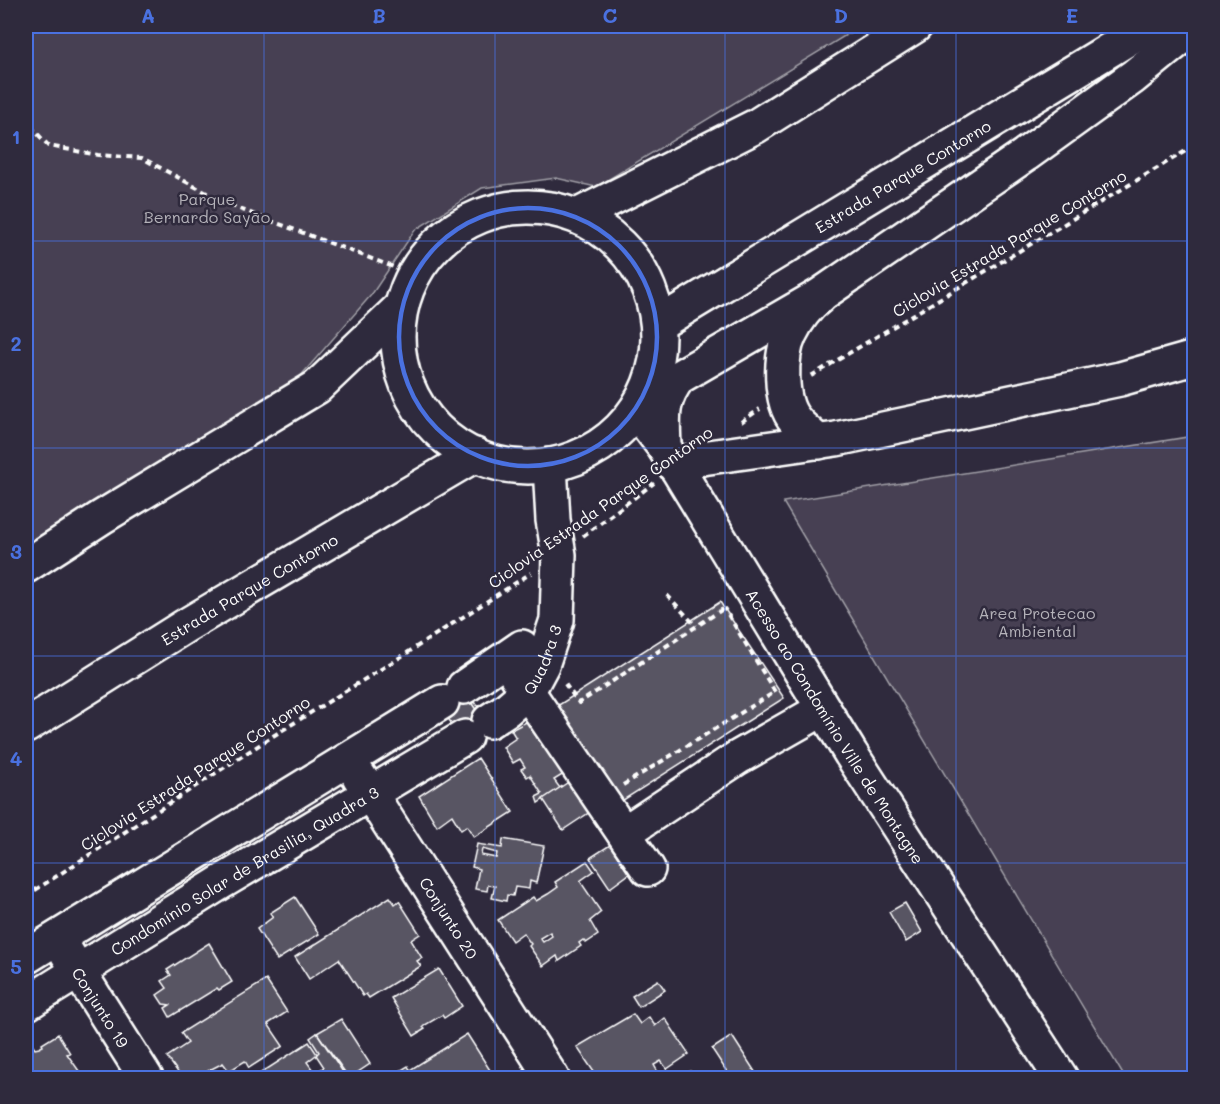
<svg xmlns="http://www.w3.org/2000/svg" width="1220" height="1104" font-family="Mali,sans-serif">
<rect width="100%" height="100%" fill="#2f2a3d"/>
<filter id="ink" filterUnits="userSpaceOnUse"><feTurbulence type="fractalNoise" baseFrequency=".0167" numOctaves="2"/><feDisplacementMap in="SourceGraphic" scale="12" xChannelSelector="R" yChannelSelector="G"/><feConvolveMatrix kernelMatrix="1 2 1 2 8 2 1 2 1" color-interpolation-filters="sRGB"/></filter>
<g filter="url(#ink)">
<g fill="#464152" stroke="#a2a0a8" stroke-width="1.5">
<path d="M26,26H861L596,187L556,178L482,188L415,230L372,294L291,387L26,550Z"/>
<path d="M1194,436V1078H1125L783,502Z"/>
</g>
<g fill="#595564" stroke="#fff" stroke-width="1.5" fill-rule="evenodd">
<path d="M720,602L784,698L617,804L554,708Z"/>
<path d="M462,681L487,721L467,734L451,708Z"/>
<path d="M464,692L483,720L460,736L441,708Z"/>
<path d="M530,720L564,774L554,780L560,788L538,803L536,797L542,794L530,775L527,777L521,769L525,767L520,759L513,763L503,747L516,738L511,730Z"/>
<path d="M478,758L513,812L474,837L467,826L461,830L452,815L437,826L419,796Z"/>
<path d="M570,781L590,812L563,830L543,799Z"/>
<path d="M503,839L544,846L536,883L530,881L529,889L515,887L513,896L507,895L506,901L492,898L495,886L488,885L487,891L475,889L479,869L472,867L477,844L502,848ZM482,849L497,853L496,858L481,855Z"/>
<path d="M610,845L629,874L610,888L590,858Z"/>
<path d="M587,861L594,871L580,881L601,912L590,921L598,935L586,943L583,940L579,943L581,946L559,961L557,956L543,966L529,946L531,944L523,933L512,941L498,920L533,897L536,901L548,894L558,887L555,882ZM550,932L552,936L543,942L540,938Z"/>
<path d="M295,897L319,934L277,960L257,929L273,917L270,913Z"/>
<path d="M390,897L395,904L399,901L420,934L411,940L422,958L417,961L421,966L369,998L366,994L363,996L339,959L309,979L295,957Z"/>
<path d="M905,903L922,932L906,942L889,912Z"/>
<path d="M209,943L232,982L219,990L217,988L170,1017L165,1008L170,1005L163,1004L157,995L167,988L162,981L171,975L167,970Z"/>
<path d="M439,969L462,1006L444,1018L442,1015L425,1025L423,1027L425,1029L414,1036L391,998Z"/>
<path d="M266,980L287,1012L268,1024L283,1046L249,1068L245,1061L229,1071L223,1063L194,1078H182L167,1057L188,1043L181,1033Z"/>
<path d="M658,980L665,990L639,1007L632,996Z"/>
<path d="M633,1014L640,1024L649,1017L655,1026L665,1018L689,1054L667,1069L661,1061L654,1065L659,1074L652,1078H598L577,1047Z"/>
<path d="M341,1019L370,1064L349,1078L317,1033Z"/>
<path d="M317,1033L347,1078H310L309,1077L306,1078H253L309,1042L317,1054L319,1052L310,1038ZM316,1055L324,1067L315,1073L307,1062Z"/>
<path d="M58,1034L70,1053L67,1054L84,1078H26V1054L28,1052L26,1050L33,1046L35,1049L39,1048L43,1046L42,1044Z"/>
<path d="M467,1034L495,1078H388L408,1066L410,1070Z"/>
<path d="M732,1036L759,1078H731L712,1049Z"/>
<path d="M690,1071L695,1078H678Z"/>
</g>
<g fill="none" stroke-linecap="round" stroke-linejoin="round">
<g stroke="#fff" stroke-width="38">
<g id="minor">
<path d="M819,297C807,306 797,320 790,334C780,355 779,401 795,420C801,428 811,435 819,442"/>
<path id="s1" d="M636,410L664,447L851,754L1061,1078"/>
<path d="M675,466L702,458L836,439L1120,379L1194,358"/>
<path d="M506,660L648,869"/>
<path d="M464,687L522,647"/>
<path id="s2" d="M489,721L506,710L528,691L542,665L557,620L559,555L553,520L550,465"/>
<path id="s3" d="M359,776L552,1078"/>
<path d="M624,833L737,758L823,709"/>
<path id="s4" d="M67,953L146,1078"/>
<path d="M26,957L442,702"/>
<path id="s5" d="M26,1004L220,883L465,737"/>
</g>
</g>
<g stroke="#fff" stroke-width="38">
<g id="major">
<circle cx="528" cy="337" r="130"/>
<path d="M577,216L756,126L915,26"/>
<path id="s6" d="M658,324L1149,26"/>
<path d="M664,447C663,418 660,401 679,377L819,296L1025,155L1133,77L1177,41L1192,26"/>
<path d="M26,566L102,517L317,387L400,308"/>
<path id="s7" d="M26,726L185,626L475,455"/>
</g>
</g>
<g stroke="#fff" stroke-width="4" stroke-dasharray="6 4.5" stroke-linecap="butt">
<path d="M26,117L32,128L49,146L98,155L142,158L229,205L412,274"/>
<path d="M811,376L1194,146"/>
<path d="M741,422L760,409"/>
<path d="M583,536L654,483"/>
<path d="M667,595L696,626"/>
<path d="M565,684L579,703L726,607"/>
<path d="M623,785L775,692L724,608"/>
<path d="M26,896L273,736L407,653L531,573"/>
</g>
<use href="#minor" stroke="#2f2a3d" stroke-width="33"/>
<use href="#major" stroke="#2f2a3d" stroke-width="33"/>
</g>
</g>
<path fill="none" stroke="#4a71e0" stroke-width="4.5" stroke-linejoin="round" d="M399 337a129 129 0 1 1 258 0a129 129 0 1 1-258 0Z"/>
<path fill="none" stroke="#4a71e0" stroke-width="1.5" stroke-opacity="0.55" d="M264,26V1078M495,26V1078M725,26V1078M956,26V1078M26,241H1194M26,448H1194M26,656H1194M26,863H1194"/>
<g text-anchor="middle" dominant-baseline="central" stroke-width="5" stroke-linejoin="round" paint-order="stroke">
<g font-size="16" fill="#fff" stroke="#2f2a3d">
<text stroke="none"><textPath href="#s6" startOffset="286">Estrada Parque Contorno</textPath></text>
<text transform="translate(1009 243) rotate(-31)">Ciclovia Estrada Parque Contorno</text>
<text transform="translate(600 507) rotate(-35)">Ciclovia Estrada Parque Contorno</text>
<text stroke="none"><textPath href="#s7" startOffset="262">Estrada Parque Contorno</textPath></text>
<text stroke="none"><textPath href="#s2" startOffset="84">Quadra 3</textPath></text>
<text stroke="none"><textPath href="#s1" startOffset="374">Acesso ao Condomínio Ville de Montagne</textPath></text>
<text transform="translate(195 773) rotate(-33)">Ciclovia Estrada Parque Contorno</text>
<text stroke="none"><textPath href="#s5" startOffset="256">Condomínio Solar de Brasilia, Quadra 3</textPath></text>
<text stroke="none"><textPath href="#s3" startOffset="168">Conjunto 20</textPath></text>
<text stroke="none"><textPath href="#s4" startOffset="64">Conjunto 19</textPath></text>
</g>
<g font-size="16" fill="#b5b3ba" stroke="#2f2a3d">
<text x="207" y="198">Parque<tspan x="207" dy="18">Bernardo Sayão</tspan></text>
<text x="1037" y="612">Area Protecao<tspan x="1037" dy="18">Ambiental</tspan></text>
</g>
</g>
<rect width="1220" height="1104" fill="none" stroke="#2f2a3d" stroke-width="66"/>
<rect x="33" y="33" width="1154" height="1038" fill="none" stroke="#4a71e0" stroke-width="2"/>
<g font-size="20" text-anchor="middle" font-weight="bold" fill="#4a71e0">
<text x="148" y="23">A</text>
<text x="379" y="23">B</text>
<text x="610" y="23">C</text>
<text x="841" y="23">D</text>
<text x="1072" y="23">E</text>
<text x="16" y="144">1</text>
<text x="16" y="351">2</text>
<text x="16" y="559">3</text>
<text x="16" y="766">4</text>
<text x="16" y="974">5</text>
</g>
</svg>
